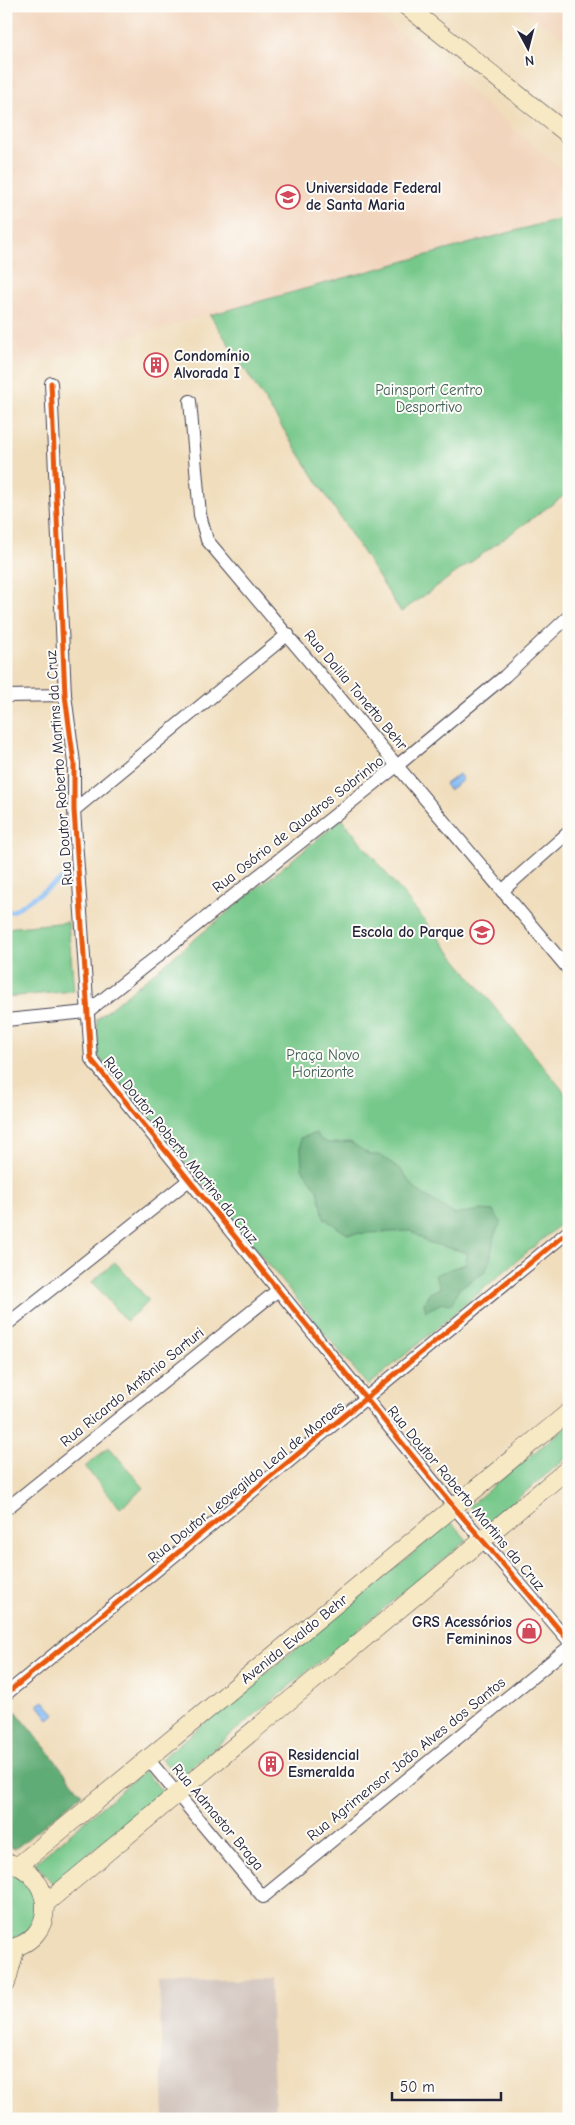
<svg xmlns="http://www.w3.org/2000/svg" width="575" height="2125" font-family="'Comic Neue',sans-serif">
<rect width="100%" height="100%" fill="#fdfcf7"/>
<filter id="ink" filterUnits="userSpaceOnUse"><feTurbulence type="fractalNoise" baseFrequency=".02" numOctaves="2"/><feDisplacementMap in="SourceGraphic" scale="10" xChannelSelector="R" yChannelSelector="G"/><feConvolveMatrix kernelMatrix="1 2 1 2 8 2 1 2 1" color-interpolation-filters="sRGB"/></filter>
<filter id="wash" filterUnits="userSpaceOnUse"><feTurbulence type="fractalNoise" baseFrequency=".0096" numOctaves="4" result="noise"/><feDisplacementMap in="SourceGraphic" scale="20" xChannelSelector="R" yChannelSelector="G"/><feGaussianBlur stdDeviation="1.12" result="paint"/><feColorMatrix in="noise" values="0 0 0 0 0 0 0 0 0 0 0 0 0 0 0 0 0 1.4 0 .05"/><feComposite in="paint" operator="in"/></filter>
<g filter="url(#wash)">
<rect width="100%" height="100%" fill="#f0ddbc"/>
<g fill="#f2d5bd">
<path d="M6,6H363L420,47L569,177V216L6,371Z"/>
<path d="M516,6H569V41Z"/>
</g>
<path fill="#cfc1ba" d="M270,1979L275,2119H164L159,1981Z"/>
<g fill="#76c88a" stroke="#4c7562">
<path d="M569,216V492L401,612L210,315Z"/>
<path d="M342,819L569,1098V1217L368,1386L98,1056L97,1019Z"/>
<path d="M68,922L74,991L6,997V928Z"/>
<path d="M115,1262L149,1301L126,1321L92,1282Z"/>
<path d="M569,1424V1456L486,1524L469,1506Z"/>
<path d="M109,1447L144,1488L120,1508L85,1467Z"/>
<path d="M451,1522L467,1540L179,1777L161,1759Z"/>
<path d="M144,1771L163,1792L53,1884L35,1863Z"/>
<path d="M6,1872C33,1875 47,1915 25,1933C20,1937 12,1938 6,1940Z"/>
</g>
<g fill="#60ac76" stroke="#416758">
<path d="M316,1133C323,1147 337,1143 350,1142L370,1155H380L401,1170L415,1189L454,1214L482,1210L493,1211L501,1222L494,1236L490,1261L484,1273L459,1288L452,1304L442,1303L426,1311L424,1304L428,1294L440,1288L435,1275L465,1264L468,1253L427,1242L411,1231L347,1234L324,1218L318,1190L302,1168L300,1138Z"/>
<path d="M16,1711L82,1794L15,1849L9,1846L6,1721Z"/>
</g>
<g fill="#84bbf4" stroke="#536e98">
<path d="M459,774L463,780L449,790L445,784Z"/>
<path d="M44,1701L55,1714L49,1719L38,1705Z"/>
</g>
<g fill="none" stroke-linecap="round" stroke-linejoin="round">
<path stroke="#84bbf4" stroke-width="4.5" d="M6,912L13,911L62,879"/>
</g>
</g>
<g filter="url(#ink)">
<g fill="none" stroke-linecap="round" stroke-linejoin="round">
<g stroke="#413e4e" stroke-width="14">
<g id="street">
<path d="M51,383L65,695L74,763V810L91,1059L454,1507L569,1641"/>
<path d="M190,401L200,515L207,540L569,970"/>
<path d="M6,696L65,695"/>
<path d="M74,810L288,634"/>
<path d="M502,891L569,832"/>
<path d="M6,1020L87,1012L398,765L505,676L569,616"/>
<path d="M6,1325L189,1180"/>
<path d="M6,1509L278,1290"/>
<path d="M6,1694L569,1231"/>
<path d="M148,1759L263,1897L569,1647"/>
</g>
</g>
<g stroke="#413e4e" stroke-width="19">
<g id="secondary">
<path d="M406,6L569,135"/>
<path d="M6,1862C57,1873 59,1942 6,1949"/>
<path d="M19,1865L569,1412"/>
<path d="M46,1903L569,1468"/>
<path d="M6,1984L16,1947"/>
</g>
</g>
<use href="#street" stroke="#fff" stroke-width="12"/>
<use href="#secondary" stroke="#f6e9c3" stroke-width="18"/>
<g stroke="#fdfcf7" stroke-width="8">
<g id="cycleway">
<path d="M51,383L65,695L74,763V810L91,1059L454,1507L569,1641"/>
<path d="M6,1694L569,1231"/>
</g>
</g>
<use href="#cycleway" stroke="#e8590c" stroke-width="5"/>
</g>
</g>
<defs>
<g id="university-ring" transform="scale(1.25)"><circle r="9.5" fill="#fdfcf7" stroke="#d1495b" stroke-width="1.5"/><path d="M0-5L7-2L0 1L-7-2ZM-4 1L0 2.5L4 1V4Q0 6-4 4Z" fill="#d1495b"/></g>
<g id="building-ring" transform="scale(1.25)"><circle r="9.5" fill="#fdfcf7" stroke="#d1495b" stroke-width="1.5"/><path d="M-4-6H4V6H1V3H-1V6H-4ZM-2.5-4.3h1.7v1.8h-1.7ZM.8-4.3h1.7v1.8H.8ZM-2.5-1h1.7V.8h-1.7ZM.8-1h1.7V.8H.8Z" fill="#d1495b"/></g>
<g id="school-ring" transform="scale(1.25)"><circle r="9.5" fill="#fdfcf7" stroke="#d1495b" stroke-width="1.5"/><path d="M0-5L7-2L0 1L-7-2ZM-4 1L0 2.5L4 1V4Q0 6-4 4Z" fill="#d1495b"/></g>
<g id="shop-ring" transform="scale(1.25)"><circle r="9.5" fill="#fdfcf7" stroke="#d1495b" stroke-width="1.5"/><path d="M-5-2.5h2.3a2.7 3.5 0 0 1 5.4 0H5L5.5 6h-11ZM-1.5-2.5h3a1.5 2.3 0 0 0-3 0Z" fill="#d1495b"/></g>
</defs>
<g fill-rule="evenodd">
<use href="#university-ring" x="288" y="197"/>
<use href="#building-ring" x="156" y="365"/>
<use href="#school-ring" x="482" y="932"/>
<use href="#shop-ring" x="529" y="1631"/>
<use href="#building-ring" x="271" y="1764"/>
</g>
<g text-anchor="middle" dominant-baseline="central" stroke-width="4" stroke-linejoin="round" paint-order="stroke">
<g font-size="15" font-weight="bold" fill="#22223b" stroke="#fdfcf7" text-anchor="start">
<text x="306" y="188">Universidade Federal<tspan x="306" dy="17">de Santa Maria</tspan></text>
<text x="174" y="356">Condomínio<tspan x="174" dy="17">Alvorada I</tspan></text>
<text x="464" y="932" text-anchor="end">Escola do Parque</text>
<text x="512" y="1622" text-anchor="end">GRS Acessórios<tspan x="512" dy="17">Femininos</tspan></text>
<text x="288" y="1755">Residencial<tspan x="288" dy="17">Esmeralda</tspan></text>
</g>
<g font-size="15" fill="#3f5c57" stroke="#fdfcf7">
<text x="429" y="390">Painsport Centro<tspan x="429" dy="17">Desportivo</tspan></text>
<text x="323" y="1055">Praça Novo<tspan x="323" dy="17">Horizonte</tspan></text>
</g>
<g font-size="15" fill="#22223b" stroke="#fdfcf7">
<text transform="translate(356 690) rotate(50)">Rua Dalila Tonetto Behr</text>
<text transform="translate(59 768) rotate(-94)">Rua Doutor Roberto Martins da Cruz</text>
<text transform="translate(298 824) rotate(-38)">Rua Osório de Quadros Sobrinho</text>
<text transform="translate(181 1150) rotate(51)">Rua Doutor Roberto Martins da Cruz</text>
<text transform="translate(132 1387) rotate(-39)">Rua Ricardo Antônio Sarturi</text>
<text transform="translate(246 1482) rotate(-39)">Rua Doutor Leovegildo Leal de Moraes</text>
<text transform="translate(466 1498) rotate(50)">Rua Doutor Roberto Martins da Cruz</text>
<text transform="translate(294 1639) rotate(-39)">Avenida Evaldo Behr</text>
<text transform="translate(406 1759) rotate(-39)">Rua Agrimensor João Alves dos Santos</text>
<text transform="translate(218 1817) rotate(50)">Rua Admastor Braga</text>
</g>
</g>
<rect width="575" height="2125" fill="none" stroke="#fdfcf7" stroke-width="25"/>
<g transform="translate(528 48) rotate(173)" stroke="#fdfcf7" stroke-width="4" paint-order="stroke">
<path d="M0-4L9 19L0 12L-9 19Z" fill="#22223b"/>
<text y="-8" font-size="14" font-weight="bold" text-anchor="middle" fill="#22223b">N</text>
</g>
<path d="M392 2092v8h109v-8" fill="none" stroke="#22223b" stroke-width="2.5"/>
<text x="400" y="2092" font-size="15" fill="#22223b" stroke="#fdfcf7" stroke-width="4" paint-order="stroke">50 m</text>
</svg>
